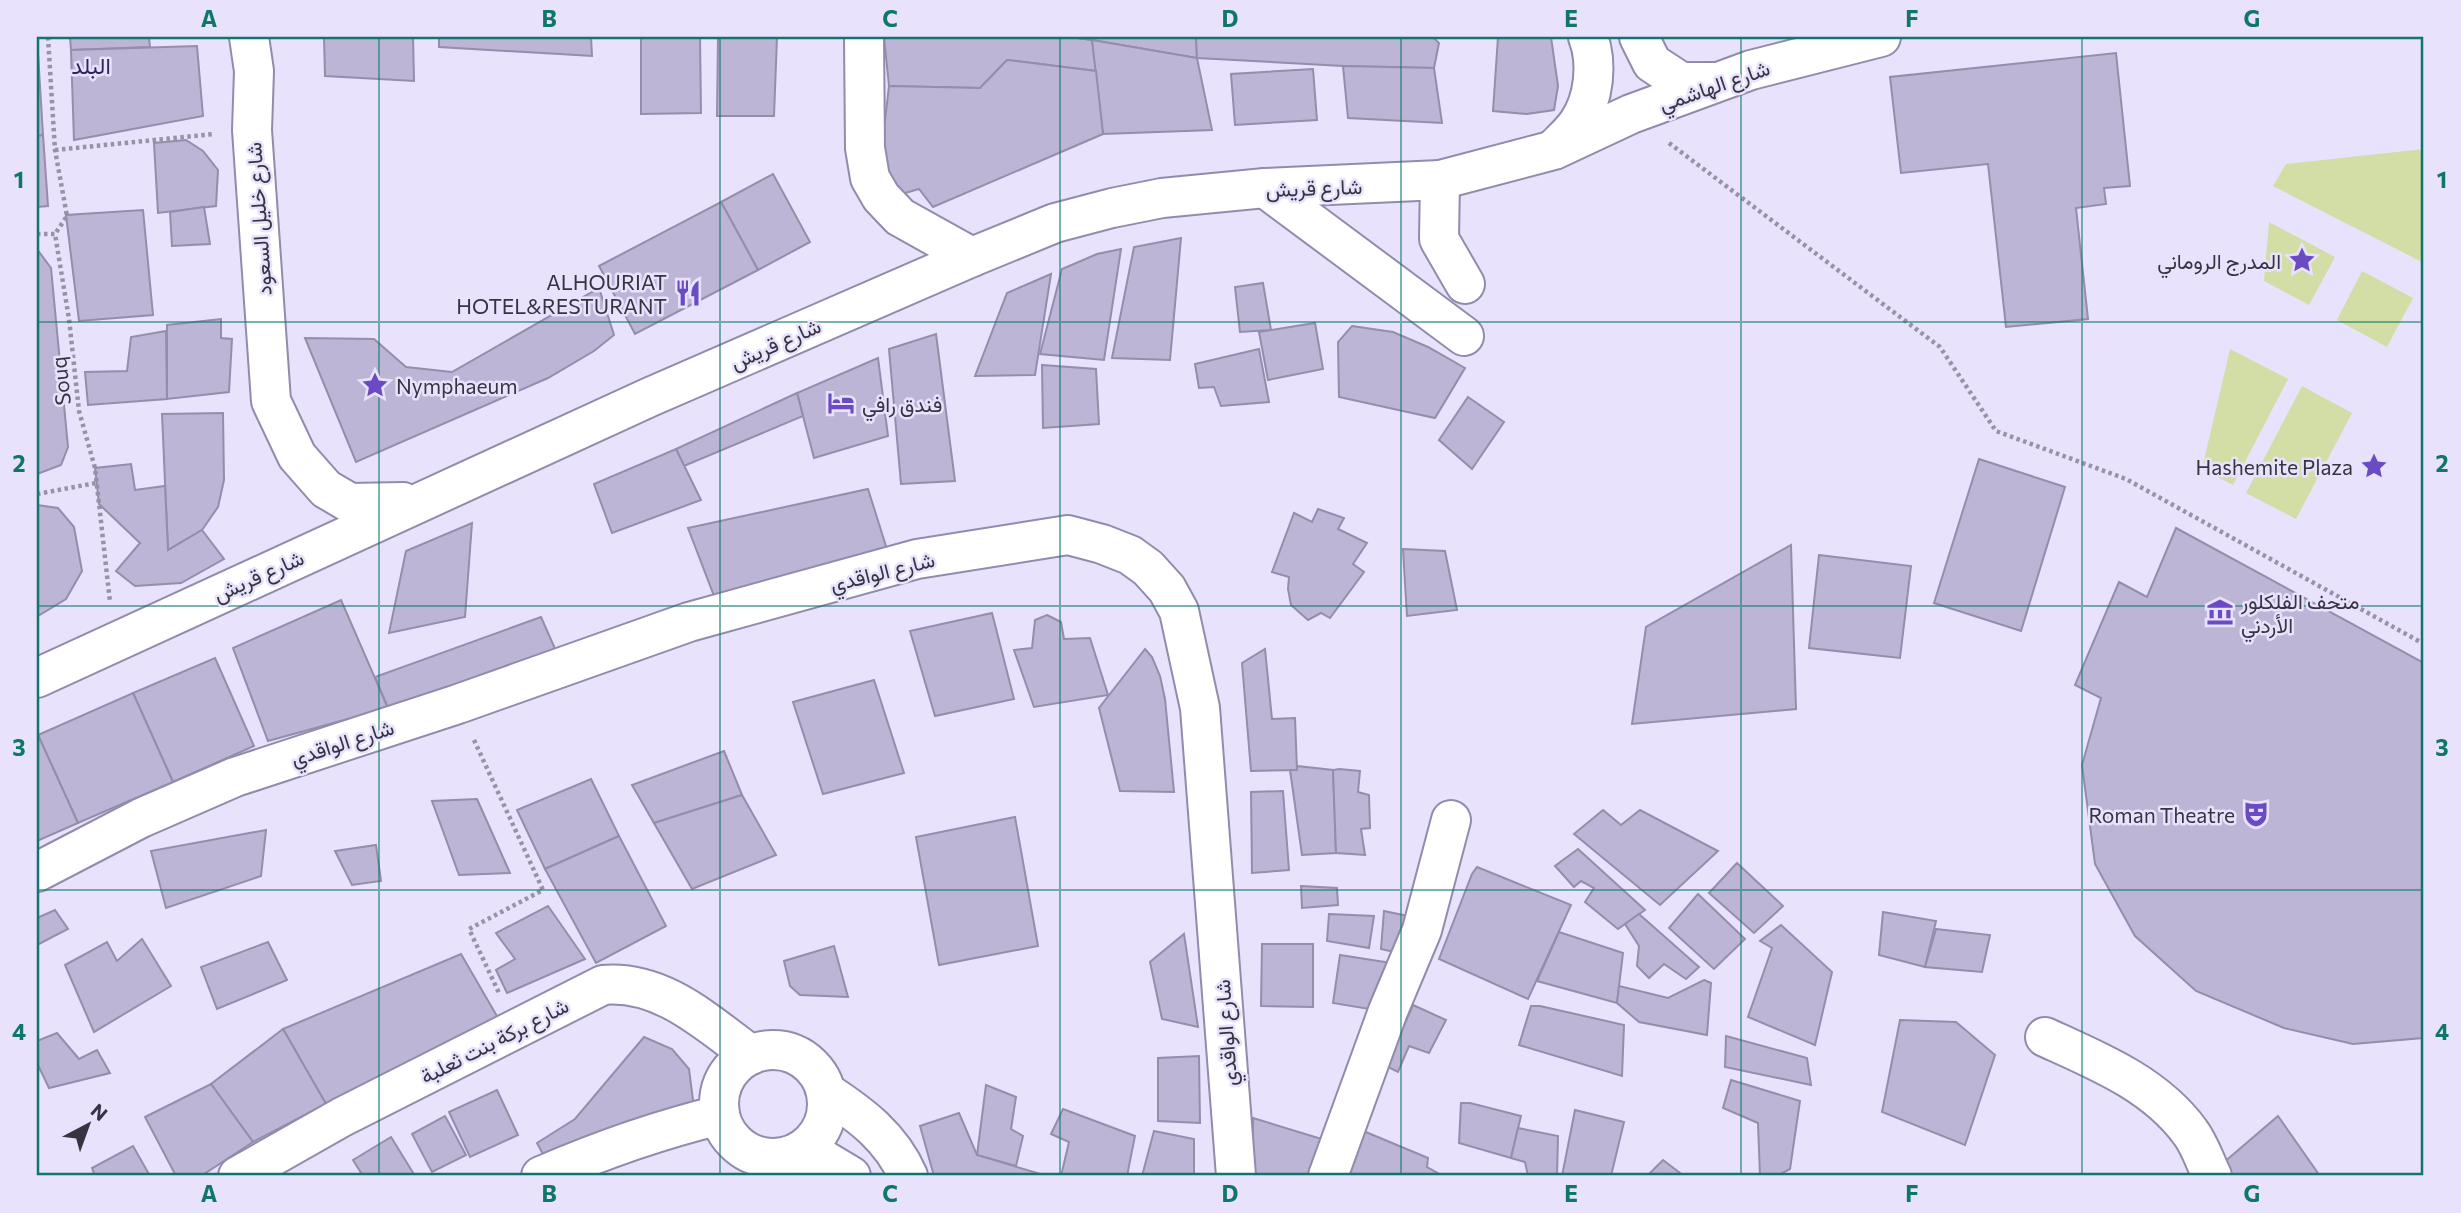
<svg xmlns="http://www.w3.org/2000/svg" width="2461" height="1213" font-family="Commissioner,Vazirmatn,sans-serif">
<rect width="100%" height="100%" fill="#e8e2fd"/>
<g fill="#d2dea5">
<path d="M2424,149V263L2273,186L2286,164Z"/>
<path d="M2269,222L2335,257L2309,305L2264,281Z"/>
<path d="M2362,271L2413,298L2387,347L2337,320Z"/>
<path d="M2230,349L2288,379L2233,485L2202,469Z"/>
<path d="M2302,386L2352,413L2296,519L2246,493Z"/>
</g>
<g fill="#bcb5d6" stroke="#948dac" stroke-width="2">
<path d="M37,37L43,135L37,136Z"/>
<path d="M70,37H149L150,47L71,50Z"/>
<path d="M324,37H413L414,81L325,76Z"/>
<path d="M439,37H591L592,56L439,47Z"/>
<path d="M641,37H700L701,113L641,114Z"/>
<path d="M718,37H777L774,116H717Z"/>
<path d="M884,37H1070L1092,40L1096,71L1007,60L980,88L889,86Z"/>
<path d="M1070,37H1196L1197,58L1092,40Z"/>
<path d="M1196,37H1433L1439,43L1434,68L1343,66L1197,58Z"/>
<path d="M1498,37H1551L1558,86L1554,110L1527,114L1493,111Z"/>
<path d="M1092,40L1197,58L1212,130L1103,134Z"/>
<path d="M197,46L203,116L74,140L71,50Z"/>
<path d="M2116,53L2130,186L2104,188L2106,204L2076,208L2088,319L2006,327L1988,164L1901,173L1890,77Z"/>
<path d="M1007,60L1096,71L1103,134L933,207L919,189L902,194L879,172L889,86L980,88Z"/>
<path d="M1343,66L1434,68L1442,123L1348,118Z"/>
<path d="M1313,69L1317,120L1235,125L1231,74Z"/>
<path d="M43,135L48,206L37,207V136Z"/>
<path d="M186,140L203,151L218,170L216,206L158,213L154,143Z"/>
<path d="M773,174L810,242L758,270L721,202Z"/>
<path d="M721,202L758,270L635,334L599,266Z"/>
<path d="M204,207L210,244L172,246L170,212Z"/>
<path d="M143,210L153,315L79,321L66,215Z"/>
<path d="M1181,238L1170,360L1112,358L1134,247Z"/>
<path d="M37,249L51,268L68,447L61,465L37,474Z"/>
<path d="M1121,249L1104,360L1040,354L1062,269L1097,254Z"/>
<path d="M1051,274L1035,375L975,376L1007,293Z"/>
<path d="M1263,283L1271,330L1240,332L1235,287Z"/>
<path d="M599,288L614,335L594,351L548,378L356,462L305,338L374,339L406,367L452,372Z"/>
<path d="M221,319V338L232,339L229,392L167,399V325Z"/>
<path d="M1315,323L1323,369L1268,380L1259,332Z"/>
<path d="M1352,326L1393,332L1428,347L1465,368L1435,418L1339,397L1338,342Z"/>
<path d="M166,331L167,399L88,405L85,372L127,371L131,337Z"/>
<path d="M936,334L955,481L901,484L889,349Z"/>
<path d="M1259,349L1269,402L1221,406L1214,387L1199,388L1195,364Z"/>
<path d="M878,358L888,436L814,458L797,393Z"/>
<path d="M1042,365L1096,369L1099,424L1043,428Z"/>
<path d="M797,393L803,416L684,466L676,449Z"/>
<path d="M1468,397L1504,422L1472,469L1439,440Z"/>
<path d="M223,413L224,480L218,507L202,530L168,550L162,414Z"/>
<path d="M676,449L701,500L612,533L594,484Z"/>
<path d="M1979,459L2065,487L2021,631L1934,603Z"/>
<path d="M131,464L135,490L165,486L168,550L202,530L224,559L181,583L135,586L116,571L140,543L99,504L95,468Z"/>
<path d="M868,489L891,562L719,609L688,528Z"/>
<path d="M37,505L58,508L74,527L82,571L66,599L38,616Z"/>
<path d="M1318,509L1344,518L1338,529L1367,543L1353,564L1364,572L1330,618L1321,613L1308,620L1291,605L1288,589L1289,577L1272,572L1294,513L1312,522Z"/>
<path d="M472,523L465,617L389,633L406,551Z"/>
<path d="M2176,528L2424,663L2423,1038L2353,1044L2284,1028L2196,991L2135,936L2095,864L2082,765L2101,698L2075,685L2119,582L2147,597Z"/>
<path d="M1791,545L1796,709L1632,724L1646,627Z"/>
<path d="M1403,549L1445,551L1457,610L1407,616Z"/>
<path d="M1819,555L1911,566L1900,658L1809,648Z"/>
<path d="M341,600L388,708L268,741L233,648Z"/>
<path d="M992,613L1014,699L935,716L910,631Z"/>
<path d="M1047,615L1061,622L1064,639L1090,638L1108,695L1034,707L1014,650L1032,648L1035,620Z"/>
<path d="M541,617L560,660L388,708L375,677Z"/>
<path d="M1145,649L1152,657L1160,676L1165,699L1174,792L1120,791L1099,708Z"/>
<path d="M1265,649L1272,719L1295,718L1297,770L1251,771L1242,663Z"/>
<path d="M215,658L254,746L173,782L133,693Z"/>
<path d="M874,680L904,773L823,794L793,702Z"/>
<path d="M133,693L173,782L78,823L38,735Z"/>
<path d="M37,735H38L78,823L37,841Z"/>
<path d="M724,751L742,795L654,823L632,785Z"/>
<path d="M1297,766L1333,770L1336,853L1302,855L1290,770H1297Z"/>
<path d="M1339,769L1360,771L1358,792L1369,795L1370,828L1361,829L1365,855L1336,853L1333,770Z"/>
<path d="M591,779L619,836L545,869L517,810Z"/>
<path d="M1283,791L1289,870L1252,873L1251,792Z"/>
<path d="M742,795L776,855L692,889L654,823Z"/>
<path d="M477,799L510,873L459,875L432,801Z"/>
<path d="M1603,810L1621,825L1640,810L1718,851L1660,905L1574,834Z"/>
<path d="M1015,817L1038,946L939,965L916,837Z"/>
<path d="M266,830L261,876L166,908L151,851Z"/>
<path d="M619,836L666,926L596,963L545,869Z"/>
<path d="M376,845L381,881L352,885L335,851Z"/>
<path d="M1578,849L1645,910L1618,929L1585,902L1594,888L1581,881L1574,887L1555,866Z"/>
<path d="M1737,863L1783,906L1754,933L1709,893Z"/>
<path d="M1477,867L1571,905L1528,999L1439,959L1472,874Z"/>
<path d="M1301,886L1337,888L1338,905L1302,908Z"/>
<path d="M1698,894L1745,939L1714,969L1669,928Z"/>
<path d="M548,906L585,959L507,993L496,970L515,959L496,933Z"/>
<path d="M55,910L68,929L37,945V918Z"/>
<path d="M1384,911L1418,918L1407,955L1381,949Z"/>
<path d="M1883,912L1936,921L1925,967L1879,955Z"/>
<path d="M1329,914L1374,916L1369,948L1327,941Z"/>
<path d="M1639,914L1699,967L1686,979L1664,964L1649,978L1637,966L1639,946L1625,924Z"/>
<path d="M1781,925L1832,972L1815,1045L1748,1017L1772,948L1760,941Z"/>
<path d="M1936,929L1990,935L1982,972L1925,967Z"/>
<path d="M1559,932L1623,953L1617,1003L1537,981Z"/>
<path d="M1184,934L1198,1027L1162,1019L1150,962Z"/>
<path d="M142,939L171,986L94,1032L65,965L107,942L117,961Z"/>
<path d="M268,942L287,980L217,1009L201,967Z"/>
<path d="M1262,944H1313V1007L1261,1006Z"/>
<path d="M834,946L848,997L800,995L790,986L784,961Z"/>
<path d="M461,954L505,1030L326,1104L283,1029Z"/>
<path d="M1340,955L1398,964L1381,1011L1333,1003Z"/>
<path d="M1704,980L1711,983L1707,1035L1639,1022L1617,1003L1619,986L1668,998Z"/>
<path d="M1413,1005L1446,1020L1429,1053L1409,1046L1398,1072L1386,1066Z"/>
<path d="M1531,1006H1540L1624,1025L1622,1076L1519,1045Z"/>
<path d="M1900,1020L1956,1022L1995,1055L1965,1145L1882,1112Z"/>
<path d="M283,1029L326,1104L253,1142L211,1084Z"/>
<path d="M57,1033L79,1059L97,1050L110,1073L49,1088L37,1063V1041Z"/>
<path d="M1726,1036L1807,1058L1811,1085L1725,1067Z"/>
<path d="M644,1037L672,1049L689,1069L694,1108L544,1156L537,1143L575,1119Z"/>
<path d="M1199,1056L1200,1123L1158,1121V1058Z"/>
<path d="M1731,1080L1800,1101L1790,1169L1777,1176H1760L1758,1123L1723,1108Z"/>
<path d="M211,1084L253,1142L201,1176H176L145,1117Z"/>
<path d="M986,1085L1016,1097L1011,1129L1023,1136L1016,1166L977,1155Z"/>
<path d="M497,1090L518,1135L470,1157L449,1112Z"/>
<path d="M1461,1103H1470L1521,1116L1511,1158L1459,1143Z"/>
<path d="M1063,1109L1135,1136L1127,1176H1061L1069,1142L1051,1134Z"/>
<path d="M1575,1110L1624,1122L1611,1176H1562Z"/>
<path d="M959,1113L977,1155L1047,1176H934L920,1126Z"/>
<path d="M445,1116L466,1155L432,1172L412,1134Z"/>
<path d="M2278,1116L2320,1176H2229L2222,1164Z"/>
<path d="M1253,1118L1328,1141L1316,1176H1252Z"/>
<path d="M1518,1128L1558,1136L1557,1176H1528L1525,1162L1511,1158Z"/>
<path d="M1361,1130L1428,1158L1427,1167L1443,1176H1347Z"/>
<path d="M1154,1131L1194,1139V1176H1142Z"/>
<path d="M391,1137L415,1176H363L353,1160Z"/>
<path d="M133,1146L150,1176H95L92,1168Z"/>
<path d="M1663,1160L1684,1176H1647Z"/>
</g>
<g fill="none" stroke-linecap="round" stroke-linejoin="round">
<g stroke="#928bab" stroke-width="42">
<g id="minor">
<path d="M864,37L865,148L870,178L881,197L900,217L972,257"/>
<path d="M1440,180L1439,239L1465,284"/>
<path d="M1265,188L1464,336"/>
<path d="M37,872L141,818L235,777L458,704L689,622L917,559L1068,535L1102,544L1130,555L1148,568L1167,589L1179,611L1200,708L1236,1176"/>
<path d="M2045,1037C2098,1061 2155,1084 2190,1132C2200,1145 2205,1162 2212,1176"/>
<circle cx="773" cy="1104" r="54"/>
<path d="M826,1092C861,1115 891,1137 908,1176"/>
<path d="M798,1153L826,1161L851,1176"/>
<path d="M238,1176L342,1117L603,985C662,980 706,1022 751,1055"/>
<path d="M541,1176C599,1151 658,1130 720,1115"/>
<path d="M1328,1176L1388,1011L1422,930L1451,820"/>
</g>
</g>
<g stroke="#928bab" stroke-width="42">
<g id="major">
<path d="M249,37L254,71L252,130L271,401L297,456L326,489L350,503L403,502"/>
<path d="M1639,37L1652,63L1681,82H1716"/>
<path d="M1555,148C1563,140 1572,132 1578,123C1594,100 1598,63 1588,37"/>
<path d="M37,678L650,397L972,257L1055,223L1112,208L1162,198L1265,188L1440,180L1554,150L1631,114L1751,70L1881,37"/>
</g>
</g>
<g stroke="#9793a7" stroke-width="4.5" stroke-dasharray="3.5 3.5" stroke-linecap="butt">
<path d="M48,37L55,150L67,216L55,234"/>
<path d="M1669,143L1940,347L1996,431L2126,479L2424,644"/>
<path d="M55,150L214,134"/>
<path d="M37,234H55L69,319L79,411L95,468L110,602"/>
<path d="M37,494L96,483"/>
<path d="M474,740L543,890L469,929L499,993"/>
</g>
<use href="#minor" stroke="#fff" stroke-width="38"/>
<use href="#major" stroke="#fff" stroke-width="38"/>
</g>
<path fill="none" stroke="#0f766e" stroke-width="2" stroke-opacity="0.55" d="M379,37V1176M720,37V1176M1060,37V1176M1401,37V1176M1741,37V1176M2082,37V1176M37,322H2424M37,606H2424M37,890H2424"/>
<defs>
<g id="sight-bare" transform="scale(2.1)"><path d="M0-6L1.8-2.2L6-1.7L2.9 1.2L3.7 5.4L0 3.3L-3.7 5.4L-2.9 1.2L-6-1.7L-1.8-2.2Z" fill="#6a4bc4" stroke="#e8e2fd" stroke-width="2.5" paint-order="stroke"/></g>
<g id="restaurant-bare" transform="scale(2.1)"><path d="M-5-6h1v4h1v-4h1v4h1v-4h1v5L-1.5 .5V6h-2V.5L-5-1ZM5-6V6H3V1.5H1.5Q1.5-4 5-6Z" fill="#6a4bc4" stroke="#e8e2fd" stroke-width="2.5" paint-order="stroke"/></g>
<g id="hotel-bare" transform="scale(2.1)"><path d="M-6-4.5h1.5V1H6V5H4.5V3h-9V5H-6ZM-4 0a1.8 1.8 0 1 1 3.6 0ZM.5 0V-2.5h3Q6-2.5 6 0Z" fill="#6a4bc4" stroke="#e8e2fd" stroke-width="2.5" paint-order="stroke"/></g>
<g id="museum-bare" transform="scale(2.1)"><path d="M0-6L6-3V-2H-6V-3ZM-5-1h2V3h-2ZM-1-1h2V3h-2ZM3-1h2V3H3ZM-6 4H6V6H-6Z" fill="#6a4bc4" stroke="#e8e2fd" stroke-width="2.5" paint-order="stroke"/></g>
<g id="theatre-bare" transform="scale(2.1)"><path d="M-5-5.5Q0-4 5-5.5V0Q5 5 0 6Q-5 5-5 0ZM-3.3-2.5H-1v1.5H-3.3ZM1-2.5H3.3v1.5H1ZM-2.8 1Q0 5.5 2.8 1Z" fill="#6a4bc4" stroke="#e8e2fd" stroke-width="2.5" paint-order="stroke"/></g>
</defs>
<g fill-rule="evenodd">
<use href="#sight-bare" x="2302" y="260"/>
<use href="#restaurant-bare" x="688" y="293"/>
<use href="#sight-bare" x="375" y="385"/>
<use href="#hotel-bare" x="841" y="403"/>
<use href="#sight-bare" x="2374" y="466"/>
<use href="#museum-bare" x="2220" y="612"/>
<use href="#theatre-bare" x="2256" y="814"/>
</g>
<g text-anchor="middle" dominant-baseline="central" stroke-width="5" stroke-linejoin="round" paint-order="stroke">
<g font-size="21" fill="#373441" stroke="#e8e2fd">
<text transform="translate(1714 85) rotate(-19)">شارع الهاشمي</text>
<text transform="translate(1314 187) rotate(-2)">شارع قريش</text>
<text transform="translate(258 219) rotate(-94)">شارع خليل السعود</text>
<text transform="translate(775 343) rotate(-24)">شارع قريش</text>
<text transform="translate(60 381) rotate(-96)">Souq</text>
<text transform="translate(882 571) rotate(-14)">شارع الواقدي</text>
<text transform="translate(258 575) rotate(-24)">شارع قريش</text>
<text transform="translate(342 742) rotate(-18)">شارع الواقدي</text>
<text transform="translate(1225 1033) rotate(-94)">شارع الواقدي</text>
<text transform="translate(494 1040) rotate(-27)">شارع بركة بنت ثعلبة</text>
</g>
<g font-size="21" fill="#373441" stroke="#e8e2fd" text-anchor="end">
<text x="2281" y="260">المدرج الروماني</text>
<text x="667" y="281">ALHOURIAT<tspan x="667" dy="24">HOTEL&amp;RESTURANT</tspan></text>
<text x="396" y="385" text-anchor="start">Nymphaeum</text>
<text x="862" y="403" text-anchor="start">فندق رافي</text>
<text x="2353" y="466">Hashemite Plaza</text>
<text x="2241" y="600" text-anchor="start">متحف الفلكلور<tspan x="2241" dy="24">الأردني</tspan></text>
<text x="2235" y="814">Roman Theatre</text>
</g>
<g font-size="23" fill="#31235d" stroke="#e8e2fd">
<text x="91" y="65">البلد</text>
</g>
</g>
<rect width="2461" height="1213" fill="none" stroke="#e8e2fd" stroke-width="77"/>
<g transform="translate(88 1125) rotate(41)" stroke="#e8e2fd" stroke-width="5" paint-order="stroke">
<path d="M0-5L12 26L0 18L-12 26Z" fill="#373441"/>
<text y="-10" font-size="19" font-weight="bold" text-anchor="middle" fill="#373441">N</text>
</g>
<rect x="38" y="38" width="2384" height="1136" fill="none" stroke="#0f766e" stroke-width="2.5"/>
<g font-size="23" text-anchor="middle" font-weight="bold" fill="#0f766e">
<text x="209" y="27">A</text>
<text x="549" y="27">B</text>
<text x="890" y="27">C</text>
<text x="1230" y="27">D</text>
<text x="1571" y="27">E</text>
<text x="1912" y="27">F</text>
<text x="2252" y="27">G</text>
<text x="19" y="188">1</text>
<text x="2442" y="188">1</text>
<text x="19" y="472">2</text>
<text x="2442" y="472">2</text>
<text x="19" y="756">3</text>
<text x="2442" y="756">3</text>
<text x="19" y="1040">4</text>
<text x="2442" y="1040">4</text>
<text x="209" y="1202">A</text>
<text x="549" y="1202">B</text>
<text x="890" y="1202">C</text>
<text x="1230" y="1202">D</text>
<text x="1571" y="1202">E</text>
<text x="1912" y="1202">F</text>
<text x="2252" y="1202">G</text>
</g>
</svg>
